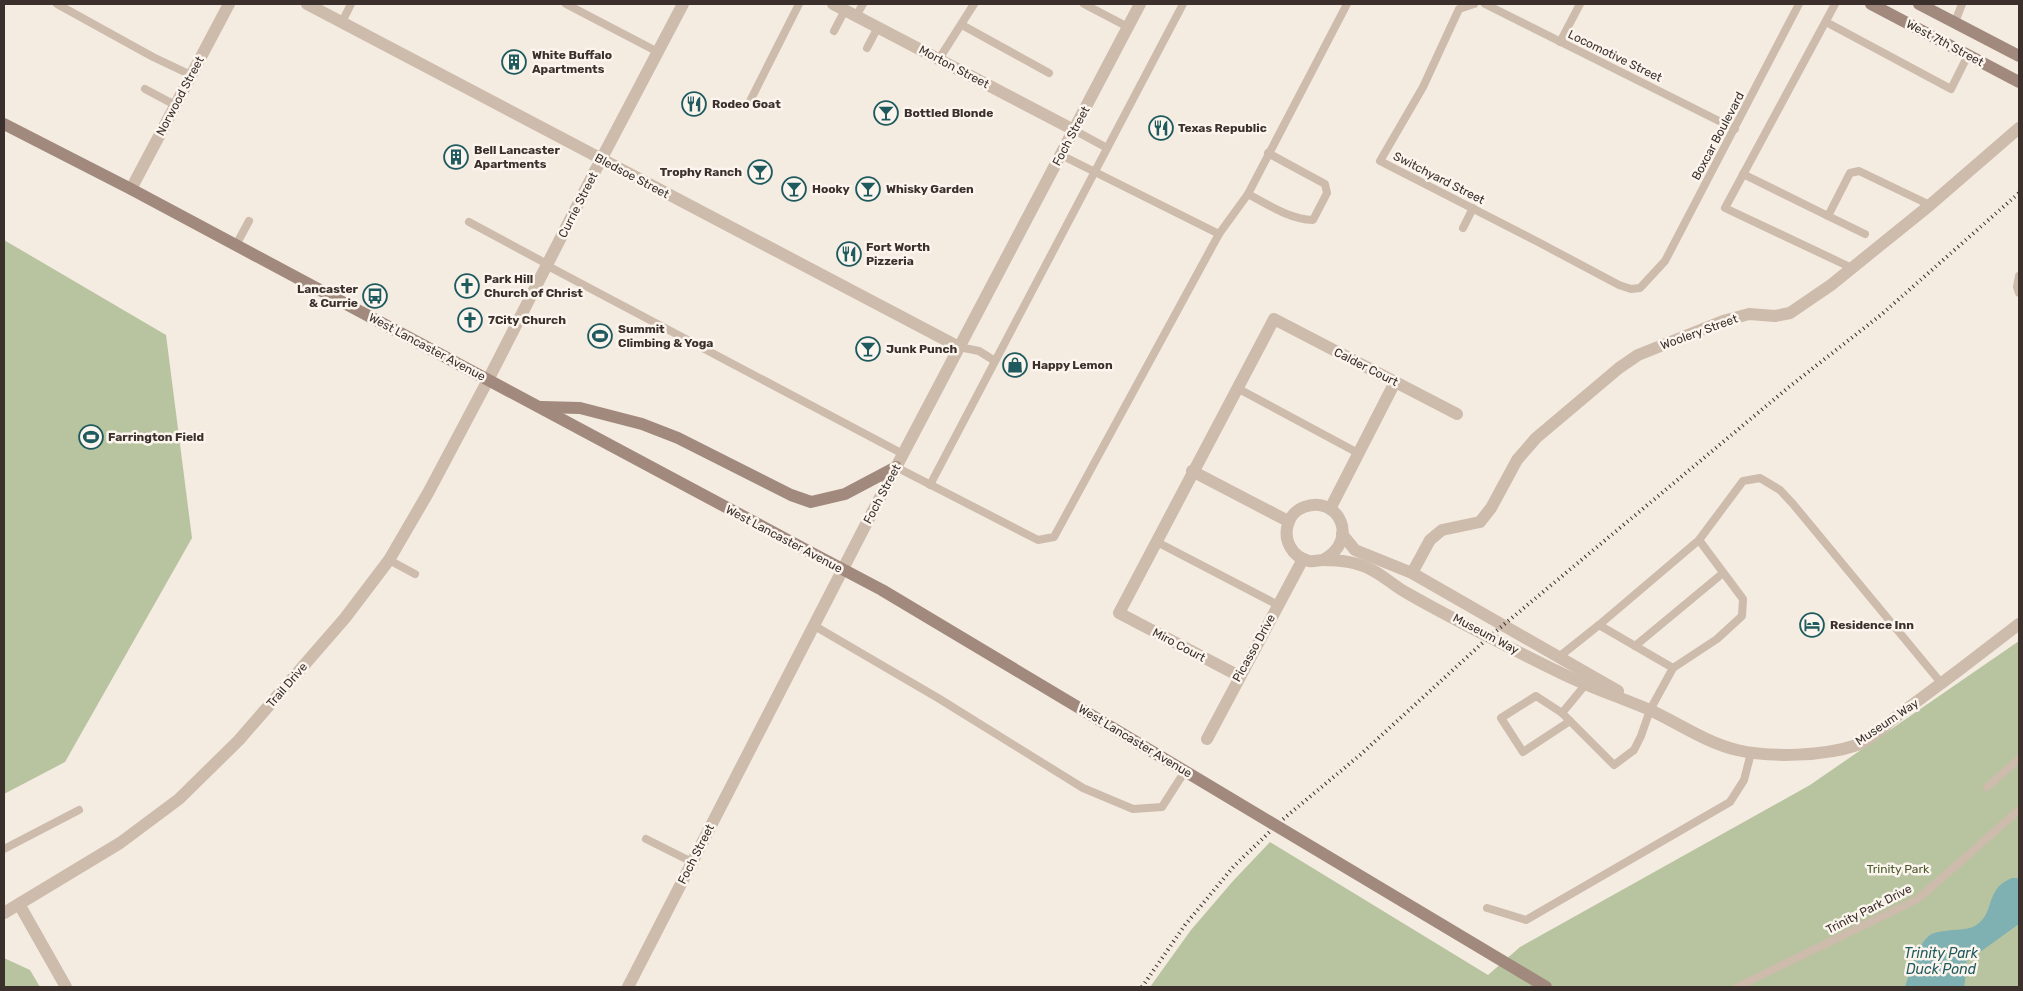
<svg xmlns="http://www.w3.org/2000/svg" width="2023" height="991" font-family="Rubik,sans-serif">
<rect width="100%" height="100%" fill="#f4ebe1"/>
<g fill="#b8c4a0">
<path d="M4,240L166,335L192,538L65,762L4,794Z"/>
<path d="M2019,641V987H1150L1191,930L1233,881L1270,842L1488,975L1520,947L1810,785Z"/>
<path d="M4,958L30,970L40,987H4Z"/>
</g>
<path fill="#7fb0b2" d="M2012,878H2019V924L1966,962V974L1964,987H1905C1910,973 1917,944 1930,935C1936,931 1946,931 1953,930C1962,929 1971,930 1979,923C1995,910 1985,889 2012,878Z"/>
<g fill="none" stroke-linecap="round" stroke-linejoin="round">
<g stroke="#cdbbac" stroke-width="8">
<path d="M57,4L153,57L191,75"/>
<path d="M566,4L658,52"/>
<path d="M1084,4L1128,27"/>
<path d="M1474,4L1459,9L1423,87L1380,161L1540,243L1619,285L1631,289L1640,288L1665,261L1799,4"/>
<path d="M1485,4L1735,129"/>
<path d="M1835,4L1725,208L1852,268"/>
<path d="M856,16L863,4"/>
<path d="M342,22L351,4"/>
<path d="M1826,22L1951,89L1968,55"/>
<path d="M1955,22L1962,4"/>
<path d="M962,25L1049,73"/>
<path d="M834,31L845,10"/>
<path d="M1560,42L1580,4"/>
<path d="M867,48L878,27"/>
<path d="M939,59L974,4"/>
<path d="M145,89L175,105"/>
<path d="M750,101L799,4"/>
<path d="M1074,130L1107,148"/>
<path d="M1061,155L1219,234"/>
<path d="M1743,174L1828,216L1850,173L1859,171L1930,205"/>
<path d="M1248,194C1269,205 1289,219 1313,220L1327,193L1325,184L1268,153"/>
<path d="M1828,216L1865,234"/>
<path d="M469,222L547,264"/>
<path d="M1463,228L1473,208"/>
<path d="M236,245L249,221"/>
<path d="M546,265L903,454"/>
<path d="M2019,276L2017,287L2019,293"/>
<path d="M959,347L979,351L995,361"/>
<path d="M1237,388L1358,453"/>
<path d="M896,467L1038,540L1054,537L1219,234L1248,194L1347,4"/>
<path d="M930,485L1183,4"/>
<path d="M1157,542L1278,605"/>
<path d="M389,560L415,574"/>
<path d="M813,625L938,698L1083,788L1133,809L1162,807L1185,771"/>
<path d="M1635,646L1723,573"/>
<path d="M1560,656L1599,625"/>
<path d="M1673,668L1717,639L1742,616L1743,599L1699,540"/>
<path d="M1586,684L1562,713L1614,765L1634,750L1641,736L1650,710L1673,668L1599,625L1699,540L1743,481L1760,478L1780,490L1793,504L1942,684"/>
<path d="M1562,713L1536,696L1501,718L1523,752L1570,721"/>
<path d="M1987,787L2019,759"/>
<path d="M646,839L692,862"/>
<path d="M4,849L79,810"/>
<path d="M1487,908L1526,920L1730,802L1744,780L1751,753"/>
<path d="M1737,987L1918,899L2019,810"/>
</g>
<g stroke="#cdbbac" stroke-width="12">
<path d="M307,4L959,347"/>
<path d="M833,4L1074,130"/>
<path d="M131,189L229,4"/>
<path d="M488,380L594,173L683,4"/>
<path d="M1192,471L1288,521"/>
<path d="M1330,509L1395,382"/>
<path d="M1342,534L1355,550L1412,573L1618,691"/>
<path d="M1323,560C1361,540 1338,494 1304,507C1296,510 1290,517 1288,524C1283,540 1292,557 1309,561C1314,562 1318,560 1323,560C1338,560 1357,562 1370,569C1383,575 1394,586 1407,593C1433,608 1460,622 1487,636C1513,649 1539,663 1565,675C1592,688 1622,698 1650,710C1678,723 1707,743 1737,750C1770,758 1825,756 1857,745C1869,741 1885,725 1896,717C1937,687 1978,656 2019,624"/>
<path d="M1412,573L1430,540L1442,530L1480,522L1491,508L1517,460L1536,438L1619,368L1638,355L1723,321L1749,314L1775,316L1790,313L1831,285L1930,205L2019,128"/>
<path d="M1239,676L1119,613L1274,319L1457,414"/>
<path d="M1207,739L1303,559"/>
<path d="M19,904L66,987"/>
<path d="M628,987L864,528L1140,4"/>
</g>
<path stroke="#cdbbac" stroke-width="12" d="M4,913L120,843L179,799L239,740L345,618L389,560L428,493L488,380"/>
<g stroke="#a18a7d" stroke-width="12">
<path d="M1871,4L2019,82"/>
<path d="M1919,4L2019,56"/>
<path d="M4,124L131,189L810,552"/>
<path d="M541,407L580,408L642,424L678,438L791,495L811,502L845,494L896,467"/>
</g>
<path stroke="#3b302b" stroke-width="4" stroke-dasharray="1 4" stroke-linecap="butt" d="M1142,987L1185,925L1234,866L1282,820L1360,755L1489,637L1789,387L1882,314L2019,193"/>
<path stroke="#a18a7d" stroke-width="12" d="M810,552L882,590L1546,987"/>
</g>
<defs>
<g id="building-ring" transform="scale(1.25)"><circle r="9.5" fill="#fbf5ee" stroke="#1f5a5e" stroke-width="1.5"/><path d="M-4-6H4V6H1V3H-1V6H-4ZM-2.5-4.3h1.7v1.8h-1.7ZM.8-4.3h1.7v1.8H.8ZM-2.5-1h1.7V.8h-1.7ZM.8-1h1.7V.8H.8Z" fill="#1f5a5e"/></g>
<g id="restaurant-ring" transform="scale(1.25)"><circle r="9.5" fill="#fbf5ee" stroke="#1f5a5e" stroke-width="1.5"/><path d="M-5-6h1v4h1v-4h1v4h1v-4h1v5L-1.5 .5V6h-2V.5L-5-1ZM5-6V6H3V1.5H1.5Q1.5-4 5-6Z" fill="#1f5a5e"/></g>
<g id="bar-ring" transform="scale(1.25)"><circle r="9.5" fill="#fbf5ee" stroke="#1f5a5e" stroke-width="1.5"/><path d="M-6-5H6L.8 .8V4.5H3.5V6h-7V4.5H-.8V.8Z" fill="#1f5a5e"/></g>
<g id="church-ring" transform="scale(1.25)"><circle r="9.5" fill="#fbf5ee" stroke="#1f5a5e" stroke-width="1.5"/><path d="M-1.2-6h2.4v3.5h3.3v2.4h-3.3V6h-2.4V-.1h-3.3v-2.4h3.3Z" fill="#1f5a5e"/></g>
<g id="bus-ring" transform="scale(1.25)"><circle r="9.5" fill="#fbf5ee" stroke="#1f5a5e" stroke-width="1.5"/><path d="M-5-6H5V4H4V6H2V4H-2V6H-4V4H-5ZM-3.5-4V0h7V-4ZM-3.5 1.2v1.5H-2V1.2ZM2 1.2v1.5H3.5V1.2Z" fill="#1f5a5e"/></g>
<g id="stadium-ring" transform="scale(1.25)"><circle r="9.5" fill="#fbf5ee" stroke="#1f5a5e" stroke-width="1.5"/><path d="M0-5a6.5 5 0 1 0 0 10a6.5 5 0 1 0 0-10ZM-3.5-1.8h7v3.6h-7Z" fill="#1f5a5e"/></g>
<g id="shop-ring" transform="scale(1.25)"><circle r="9.5" fill="#fbf5ee" stroke="#1f5a5e" stroke-width="1.5"/><path d="M-5-2.5h2.3a2.7 3.5 0 0 1 5.4 0H5L5.5 6h-11ZM-1.5-2.5h3a1.5 2.3 0 0 0-3 0Z" fill="#1f5a5e"/></g>
<g id="hotel-ring" transform="scale(1.25)"><circle r="9.5" fill="#fbf5ee" stroke="#1f5a5e" stroke-width="1.5"/><path d="M-6-4.5h1.5V1H6V5H4.5V3h-9V5H-6ZM-4 0a1.8 1.8 0 1 1 3.6 0ZM.5 0V-2.5h3Q6-2.5 6 0Z" fill="#1f5a5e"/></g>
</defs>
<g fill-rule="evenodd">
<use href="#building-ring" x="514" y="62"/>
<use href="#restaurant-ring" x="694" y="104"/>
<use href="#bar-ring" x="886" y="113"/>
<use href="#restaurant-ring" x="1161" y="128"/>
<use href="#building-ring" x="456" y="157"/>
<use href="#bar-ring" x="760" y="172"/>
<use href="#bar-ring" x="794" y="189"/>
<use href="#bar-ring" x="868" y="189"/>
<use href="#restaurant-ring" x="849" y="254"/>
<use href="#church-ring" x="467" y="286"/>
<use href="#bus-ring" x="375" y="296"/>
<use href="#church-ring" x="470" y="320"/>
<use href="#stadium-ring" x="600" y="336"/>
<use href="#bar-ring" x="868" y="349"/>
<use href="#shop-ring" x="1015" y="365"/>
<use href="#stadium-ring" x="91" y="437"/>
<use href="#hotel-ring" x="1812" y="625"/>
</g>
<g text-anchor="middle" dominant-baseline="central" stroke-width="5" stroke-linejoin="round" paint-order="stroke">
<g font-size="12" fill="#3b302b" stroke="#fbf5ee">
<text transform="translate(1945 43) rotate(28)">West 7th Street</text>
<text transform="translate(1615 56) rotate(26)">Locomotive Street</text>
<text transform="translate(954 67) rotate(28)">Morton Street</text>
<text transform="translate(180 96) rotate(-62)">Norwood Street</text>
<text transform="translate(1071 136) rotate(-62)">Foch Street</text>
<text transform="translate(1718 136) rotate(-62)">Boxcar Boulevard</text>
<text transform="translate(632 176) rotate(28)">Bledsoe Street</text>
<text transform="translate(1439 178) rotate(27)">Switchyard Street</text>
<text transform="translate(578 205) rotate(-63)">Currie Street</text>
<text transform="translate(1699 332) rotate(-20)">Woolery Street</text>
<text transform="translate(427 347) rotate(28)">West Lancaster Avenue</text>
<text transform="translate(1366 367) rotate(27)">Calder Court</text>
<text transform="translate(882 494) rotate(-62)">Foch Street</text>
<text transform="translate(784 539) rotate(28)">West Lancaster Avenue</text>
<text transform="translate(1486 634) rotate(28)">Museum Way</text>
<text transform="translate(1179 645) rotate(28)">Miro Court</text>
<text transform="translate(1254 648) rotate(-61)">Picasso Drive</text>
<text transform="translate(287 685) rotate(-49)">Trail Drive</text>
<text transform="translate(1887 722) rotate(-34)">Museum Way</text>
<text transform="translate(1135 741) rotate(31)">West Lancaster Avenue</text>
<text transform="translate(696 854) rotate(-63)">Foch Street</text>
<text transform="translate(1869 909) rotate(-27)">Trinity Park Drive</text>
</g>
<g font-size="12" font-weight="bold" fill="#3b302b" stroke="#fbf5ee" text-anchor="start">
<text x="532" y="55">White Buffalo<tspan x="532" dy="14">Apartments</tspan></text>
<text x="712" y="104">Rodeo Goat</text>
<text x="904" y="113">Bottled Blonde</text>
<text x="1178" y="128">Texas Republic</text>
<text x="474" y="150">Bell Lancaster<tspan x="474" dy="14">Apartments</tspan></text>
<text x="742" y="172" text-anchor="end">Trophy Ranch</text>
<text x="812" y="189">Hooky</text>
<text x="886" y="189">Whisky Garden</text>
<text x="866" y="247">Fort Worth<tspan x="866" dy="14">Pizzeria</tspan></text>
<text x="484" y="279">Park Hill<tspan x="484" dy="14">Church of Christ</tspan></text>
<text x="358" y="289" text-anchor="end">Lancaster<tspan x="358" dy="14">&amp; Currie</tspan></text>
<text x="488" y="320">7City Church</text>
<text x="618" y="329">Summit<tspan x="618" dy="14">Climbing &amp; Yoga</tspan></text>
<text x="886" y="349">Junk Punch</text>
<text x="1032" y="365">Happy Lemon</text>
<text x="108" y="437">Farrington Field</text>
<text x="1830" y="625">Residence Inn</text>
</g>
<g font-size="12" fill="#4a5a2e" stroke="#fbf5ee">
<text x="1898" y="869">Trinity Park</text>
</g>
<g font-size="14" font-style="italic" fill="#1f5a5e" stroke="#fbf5ee">
<text x="1941" y="953">Trinity Park<tspan x="1941" dy="16">Duck Pond</tspan></text>
</g>
</g>
<rect width="2023" height="991" fill="none" stroke="#3b302b" stroke-width="10"/>
</svg>
